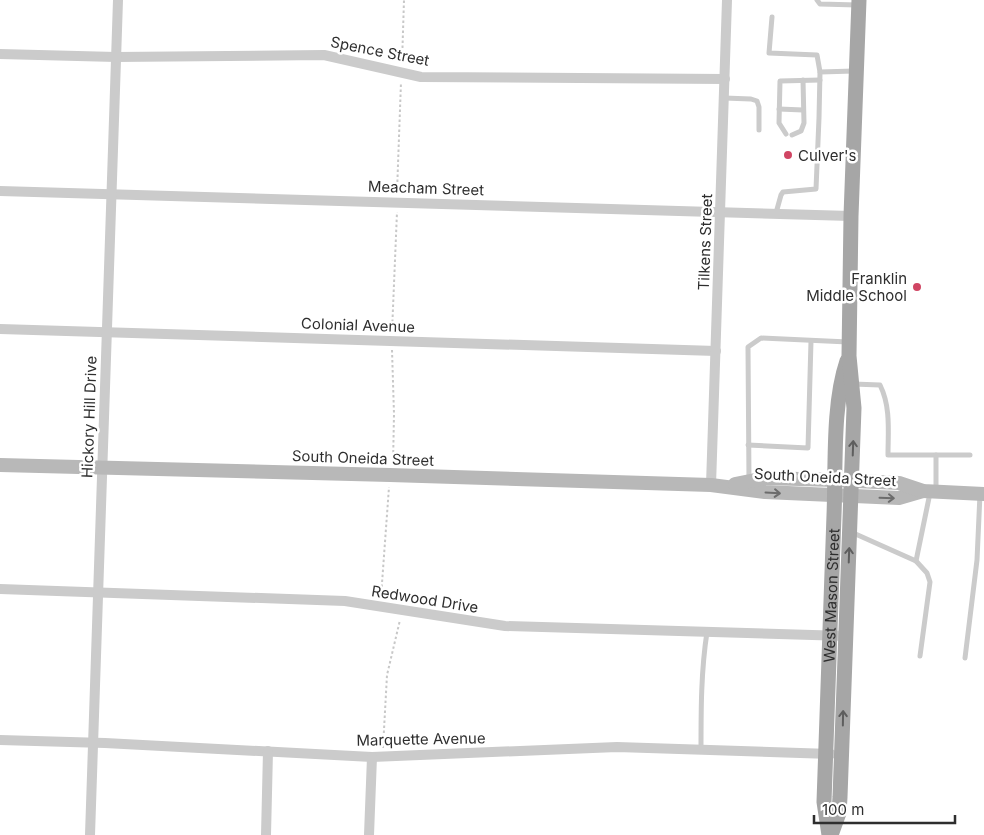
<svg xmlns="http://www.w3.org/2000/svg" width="984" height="835" font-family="Inter,sans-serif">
<rect width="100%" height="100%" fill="#fff"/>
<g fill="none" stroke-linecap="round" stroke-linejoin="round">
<g stroke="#c8c8c8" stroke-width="2" stroke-dasharray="2.5 2.5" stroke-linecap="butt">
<path d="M402,63L404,0"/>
<path d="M397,192L401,82"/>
<path d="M392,332L397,212"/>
<path d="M392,350L394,414L393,465"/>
<path d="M381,597L389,487"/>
<path d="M383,748L387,675L400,620"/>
</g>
<g stroke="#cbcbcb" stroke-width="5">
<path d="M817,0L820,4L857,5"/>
<path d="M772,17L769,53L817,55L820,72"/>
<path d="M724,98L751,99L757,101L759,107V130"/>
<path d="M779,109L803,110"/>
<path d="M786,134L779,123L780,81L820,80"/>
<path d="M792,135L801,131L804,123L803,80"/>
<path d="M776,213L781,195L783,192L816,189L819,118L820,72L854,71"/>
<path d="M853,384L880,385C891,407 888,432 888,455H970"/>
<path d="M748,445L808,448L811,341"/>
<path d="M936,455V492"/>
<path d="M749,481L748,347L761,338L848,342"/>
<path d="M851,532L916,561L927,573L930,582L920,656"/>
<path d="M916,561L930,493"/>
<path d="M965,658L977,560L980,494"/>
<path d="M701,749C701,710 701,671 707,632"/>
</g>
<g stroke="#cbcbcb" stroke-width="10">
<path d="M0,54L116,57L324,55L421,77L725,79"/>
<path d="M0,191L851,216"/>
<path d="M0,329L716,351"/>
<path d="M711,485L727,0"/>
<path d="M0,589L345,601L505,626L846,636"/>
<path d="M0,740L105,743L372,757L617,747L831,754"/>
<path d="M90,835L118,0"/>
<path d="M266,835L268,751"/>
<path d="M369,835L372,757"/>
</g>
<g stroke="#b8b8b8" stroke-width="14">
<path d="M0,465L390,475L711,485L765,492L899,498L923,491"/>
<path d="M735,484L765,478L835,480L899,483L923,491L984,494"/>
</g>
<g stroke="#a6a6a6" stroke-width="15">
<path id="s1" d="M829,835L824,802C827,707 830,611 834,515C836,468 832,405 847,361"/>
<path d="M831,835L839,813L840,797L854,408L849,356L851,216L859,0"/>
</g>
</g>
<defs><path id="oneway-shaft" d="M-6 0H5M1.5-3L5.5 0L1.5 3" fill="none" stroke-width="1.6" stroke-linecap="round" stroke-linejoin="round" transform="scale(1.25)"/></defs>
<g stroke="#5e5e5e">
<use href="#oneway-shaft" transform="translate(853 448) rotate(-88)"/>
<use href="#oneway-shaft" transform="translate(849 555) rotate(-88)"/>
<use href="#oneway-shaft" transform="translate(843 718) rotate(-89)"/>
</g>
<g stroke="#6c6c6c">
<use href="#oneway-shaft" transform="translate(773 493) rotate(3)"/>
<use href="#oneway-shaft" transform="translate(887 498) rotate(2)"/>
</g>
<g fill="#d04563" stroke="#fff" stroke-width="2">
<circle cx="788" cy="155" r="5"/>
<circle cx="917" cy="287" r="5"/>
</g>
<g text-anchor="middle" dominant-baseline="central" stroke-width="5" stroke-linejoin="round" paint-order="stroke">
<g font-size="15" fill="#2e2e2e" stroke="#fff">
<text transform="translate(380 51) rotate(11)">Spence Street</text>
<text transform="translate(426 188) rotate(2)">Meacham Street</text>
<text transform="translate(705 242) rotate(-88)">Tilkens Street</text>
<text transform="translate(358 325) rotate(2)">Colonial Avenue</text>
<text transform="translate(89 417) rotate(-88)">Hickory Hill Drive</text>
<text transform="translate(363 458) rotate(2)">South Oneida Street</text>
<text transform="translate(825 477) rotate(3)">South Oneida Street</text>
<text stroke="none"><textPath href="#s1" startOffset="240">West Mason Street</textPath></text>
<text transform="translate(425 599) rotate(9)">Redwood Drive</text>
<text transform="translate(421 739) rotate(-1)">Marquette Avenue</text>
</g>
<g font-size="15" fill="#2e2e2e" stroke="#fff" text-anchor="start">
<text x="798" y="155">Culver's</text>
<text x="907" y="278" text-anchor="end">Franklin<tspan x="907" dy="17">Middle School</tspan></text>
</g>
</g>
<path d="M814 815v8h141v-8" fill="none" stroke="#2e2e2e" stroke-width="2.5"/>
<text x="822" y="815" font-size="15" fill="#2e2e2e" stroke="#ffffff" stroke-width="4" paint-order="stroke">100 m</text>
</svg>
